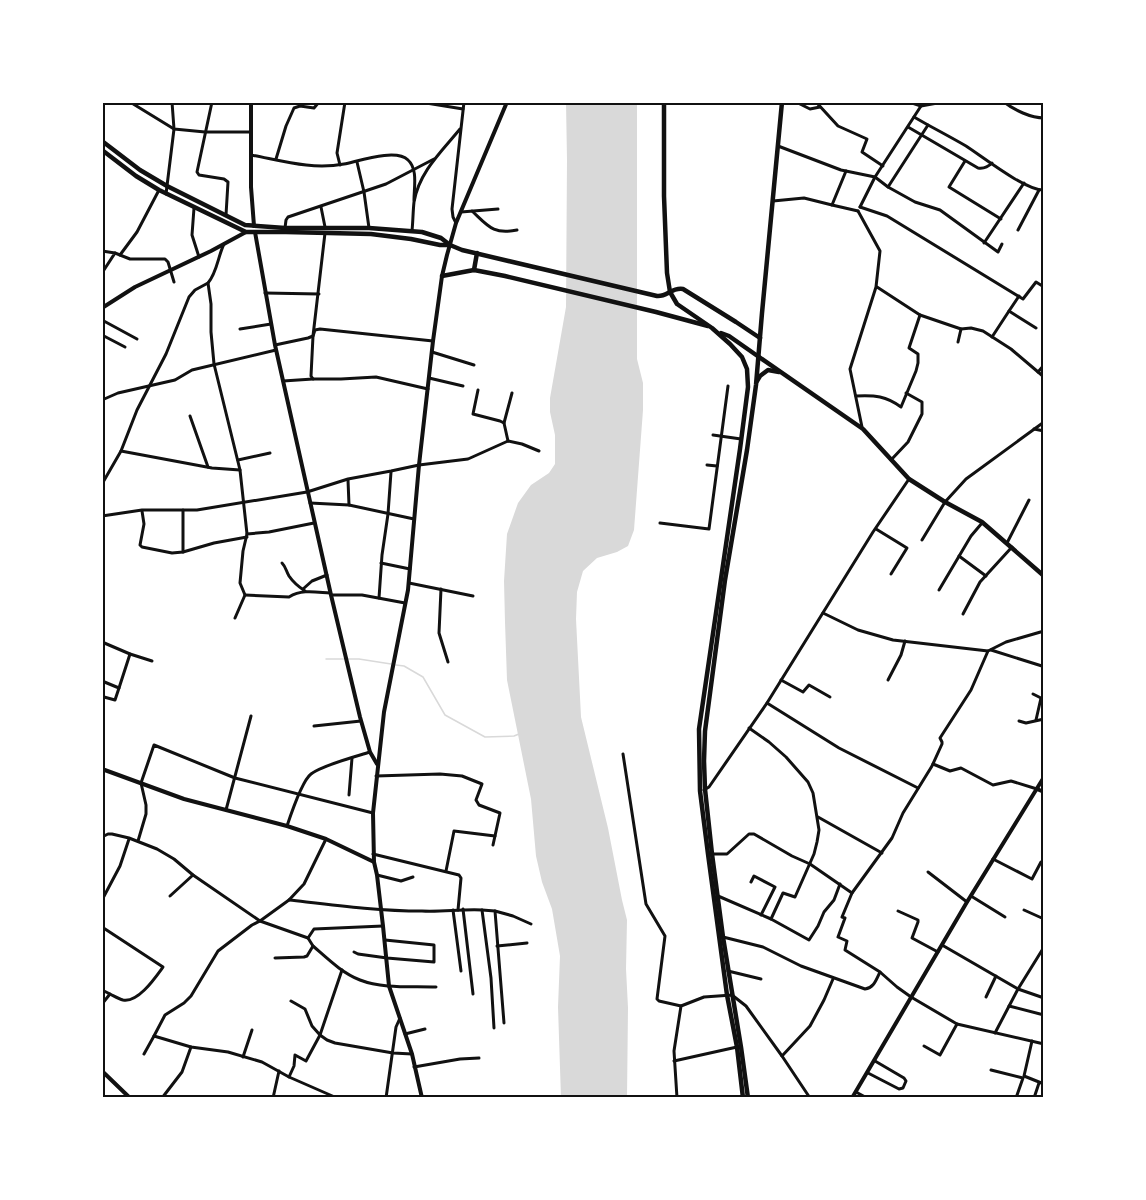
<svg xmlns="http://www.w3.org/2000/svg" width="1146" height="1200" font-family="'Asap Condensed',sans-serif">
<rect width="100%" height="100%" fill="#fff"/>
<path fill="#d9d9d9" d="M566,102H637V359L643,383V410L634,530L628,546L617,552L597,558L583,571L577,592L576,619L581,717L608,828L622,900L627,920L626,969L628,1008L627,1098H561L558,1007L560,956L552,909L542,882L536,856L531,799L507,680L505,622L504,581L507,534L518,503L531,485L549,473L555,464V435L550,412V398L566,307L567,160Z"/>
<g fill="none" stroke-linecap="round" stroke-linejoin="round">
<g stroke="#d9d9d9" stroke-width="1.5">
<path d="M326,659H344"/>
<path d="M348,659H359L391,664"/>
<path d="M396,665L404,666L423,677L445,715L485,737L514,736L519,734"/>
</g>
<g stroke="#111" stroke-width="3">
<path d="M130,102L174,129L205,132H250"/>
<path d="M212,102L197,172L199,175L224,179L228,182L226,215"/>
<path d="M420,102L463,109"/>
<path d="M796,102L810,109L820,107"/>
<path d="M816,102L838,126L867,139L862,152L883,166"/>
<path d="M909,102L921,106L943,102"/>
<path d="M1004,102C1014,110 1031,118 1044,118"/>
<path d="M914,117L928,125"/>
<path d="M908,127L978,168C984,169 988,167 992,163"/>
<path d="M778,146L841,170L875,177L888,187L915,202L940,210L998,252L1002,244"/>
<path d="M251,155C283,161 312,170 344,164C359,161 396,148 408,160C418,169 414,187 414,200"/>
<path d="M276,159L286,126L294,108L300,106L314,108L319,102"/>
<path d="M965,161L949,187L1001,219"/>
<path d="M357,162L364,192L369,228"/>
<path d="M340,165L337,153L345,102"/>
<path d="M846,171L832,205L858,211"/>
<path d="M888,187L928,125C941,132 954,139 966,146C983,157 1026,191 1044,190"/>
<path d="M166,194L174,129L172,102"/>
<path d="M773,201L804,198L832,205"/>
<path d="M321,207L325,227"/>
<path d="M860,207L887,216L1023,299L1036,282L1044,287"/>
<path d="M860,207L875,177L921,106"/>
<path d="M194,208L192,235L199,257"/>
<path d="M472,211C488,226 493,235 517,230"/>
<path d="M858,211L880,251L876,287L850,369L862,427"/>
<path d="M461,212L498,209"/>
<path d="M456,223L453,217L452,209L464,102"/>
<path d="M285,228L286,220L288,217L386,184L434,159"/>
<path d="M1018,230L1039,190"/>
<path d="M412,231C413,221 413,211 414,202C419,172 442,151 460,129"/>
<path d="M325,233L313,336L311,376L313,379H341L376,377L428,389"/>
<path d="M984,243L1024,183"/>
<path d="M224,244C218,256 217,273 208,283L211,304V332L214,364L240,470L247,534L243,551L240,583L245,595L235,618"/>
<path d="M102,251L115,253L102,273"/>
<path d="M115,253L120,255L137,232L159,190"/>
<path d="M120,255L130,259H165L168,262L174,282"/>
<path d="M877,287L920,315L961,329L971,328L983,331L1011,349L1044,377"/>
<path d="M265,293L319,294"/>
<path d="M1019,296L1009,311L1036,328"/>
<path d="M102,320L137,339"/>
<path d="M240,329L271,324"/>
<path d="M102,335L125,347"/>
<path d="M992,337L1009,311"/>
<path d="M958,342L961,329"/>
<path d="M275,345L308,338L313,336L315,330L320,329L433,341"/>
<path d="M432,352L474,365"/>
<path d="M1038,372L1044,365"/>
<path d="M429,378L463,386"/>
<path d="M283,381L313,379"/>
<path d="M478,390L473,414L500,421L504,423"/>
<path d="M856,396C875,395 886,396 901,407L916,371L918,363V354L909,348L920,315"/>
<path d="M102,400L118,393L175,380L192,370L276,350"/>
<path d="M190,416L208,467"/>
<path d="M1034,429L1044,431"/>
<path d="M713,435L741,439"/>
<path d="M508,441L504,423L512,393"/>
<path d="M121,451L212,468L240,470"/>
<path d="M238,460L270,453"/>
<path d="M891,460L908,442L922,414V402L906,393"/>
<path d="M707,465L717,466"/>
<path d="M348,480L349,505"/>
<path d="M102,484L121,451L137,410L166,354L189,297L195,290L208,283"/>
<path d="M310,503L349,505L414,519"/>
<path d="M142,511L144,524L140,545L142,547L172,553L183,552L214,543L247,537"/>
<path d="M102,516L142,510H197L307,492L348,479L391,471L419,465L468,459L508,441L522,444L539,451"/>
<path d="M660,523L709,529L728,386"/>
<path d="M876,529L907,548L891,574"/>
<path d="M247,534L269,532L314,523"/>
<path d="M922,540L945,502L966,479L1044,422"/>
<path d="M1007,543L1029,500"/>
<path d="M183,552V510"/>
<path d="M959,556L986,576"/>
<path d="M282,563C286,567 286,571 289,576C293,582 299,587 305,591"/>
<path d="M381,563L410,569"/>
<path d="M409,583L473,596"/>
<path d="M303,589L312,581L327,575"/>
<path d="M441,589L439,633L448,662"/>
<path d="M939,590L971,536L982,523"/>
<path d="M245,595L289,597C302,589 315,592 330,593"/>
<path d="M331,595H362L405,603"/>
<path d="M379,598L382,555L388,514L391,472"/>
<path d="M823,613L858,630L893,640L988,651"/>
<path d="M963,614L980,582L1012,547"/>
<path d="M1044,631L1006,642L988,651L971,690L940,738L942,742V744L932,766L903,813L892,838L852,893L842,917L845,918L838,937L847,941L845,950L880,972L897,987L911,997L957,1024L1044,1044"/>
<path d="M102,642L130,654L152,661"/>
<path d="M991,650L1042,666"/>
<path d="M781,680L803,692L809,685L830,697"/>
<path d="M888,680L901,655L905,641"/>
<path d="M102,681L119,688L115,700L104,697L102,699"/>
<path d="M119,688L130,654"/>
<path d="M1033,694L1041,698L1036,720"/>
<path d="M767,703L839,748L918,788"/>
<path d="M1019,721L1026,723L1044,719"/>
<path d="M314,726L361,721"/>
<path d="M749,728L769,742L786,757L808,782L813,793L819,830L817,842L814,854L795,897L783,893L771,919"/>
<path d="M623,754L646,904L665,936L657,999L659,1001L681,1006"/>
<path d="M933,764L950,771L961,768L993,785L1011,781L1037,789"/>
<path d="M376,776L440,774L462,776L482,784L476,800L479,805L500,813L493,845"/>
<path d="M704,790L709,787L767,703L873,532L909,479"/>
<path d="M349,795L352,758"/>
<path d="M226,810L251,716"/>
<path d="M818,817L882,853"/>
<path d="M287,826C291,814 303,780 311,774C323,765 354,757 370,752"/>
<path d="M102,837L108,834H112L129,838L157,849L174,859L193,875L260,921L308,938"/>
<path d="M138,841L146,814V805L141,783L154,745L235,778L373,813"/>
<path d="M373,854L459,875L461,878L458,910"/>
<path d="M713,854H727L749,834H754L792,856L810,864L852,893"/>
<path d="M993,859L1032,879L1041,862H1044"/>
<path d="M446,871L454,831L495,836"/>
<path d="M928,872L967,902"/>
<path d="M377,875L401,881L413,877"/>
<path d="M751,882L754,876L775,887L761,915"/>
<path d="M170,896L193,875"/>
<path d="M718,896L771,919L809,940L818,926L824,912L834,900L840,884"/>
<path d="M971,896L1005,917"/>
<path d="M102,900L120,866L129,839"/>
<path d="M289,900C333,905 378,911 422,911C442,912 462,909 482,910L491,978L494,1028"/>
<path d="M463,909L473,994"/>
<path d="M453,910L461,971"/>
<path d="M482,910L495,911L504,1023"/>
<path d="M1024,910L1044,919"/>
<path d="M495,911L513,916L531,924"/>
<path d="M898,911L918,920V922L912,938L938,952"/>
<path d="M102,927L163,967C155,978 138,1003 123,1000C119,999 114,996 110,994"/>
<path d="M723,937L763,947L801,966L865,989C874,988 876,980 880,972"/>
<path d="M942,945L1018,989L1044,998"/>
<path d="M313,946L308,938L314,929L383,926"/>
<path d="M497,946L527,943"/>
<path d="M354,952L358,954L387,958L434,962V945L385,940"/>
<path d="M275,958L304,957L307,956L313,946C328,959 342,973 360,980C383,989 412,986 436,987"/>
<path d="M728,971L761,979"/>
<path d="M102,990L110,994L102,1004"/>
<path d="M986,997L996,976"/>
<path d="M291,1001L305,1009L312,1026L320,1035L342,970"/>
<path d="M1009,1006L1044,1015"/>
<path d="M995,1033L1018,989L1044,947"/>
<path d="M405,1034L425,1029"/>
<path d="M154,1036L165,1015L184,1003L191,996L218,951L252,925L260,921L289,900L304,884L326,839"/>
<path d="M1032,1041L1024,1076L1044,1084"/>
<path d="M924,1046L940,1055L957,1024"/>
<path d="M144,1054L154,1036L191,1047L228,1052L262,1062L289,1077L337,1098"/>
<path d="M782,1056L810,1026L824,1000L833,979"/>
<path d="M243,1057L252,1030"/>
<path d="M674,1061L737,1047"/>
<path d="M414,1067L460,1059L479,1058"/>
<path d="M991,1070L1023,1078L1016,1098"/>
<path d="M868,1073L899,1089L903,1088L906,1081L904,1078L875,1061"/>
<path d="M289,1077L294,1066L295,1055L306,1061L320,1035L327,1040L335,1043L393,1053L412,1054"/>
<path d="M856,1092L867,1098"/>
<path d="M162,1098L182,1072L191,1047"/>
<path d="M273,1098L279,1071"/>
<path d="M386,1098L396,1027L400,1018"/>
<path d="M677,1098L674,1051L681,1006L704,997L732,995L746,1006L782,1056L810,1098"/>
<path d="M1034,1098L1039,1083"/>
</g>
<g stroke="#111" stroke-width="4">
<path d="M251,102V187L254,226"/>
<path d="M255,232L275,345L331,595L360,717L370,752L377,764"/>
<path d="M102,308L135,287L211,251L246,232"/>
<path d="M102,769L184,799L287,826L326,839L374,862"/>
<path d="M1037,789L1044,792"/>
</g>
<g stroke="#111" stroke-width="4">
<path d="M102,1071L130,1098"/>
<path d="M422,1098L412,1054L389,986L383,926L377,875L374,862L373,813L384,712L408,590L419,465L433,341L442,276L447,255L456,223L507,102"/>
<path d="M852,1098L967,902L1044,777"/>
</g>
<g stroke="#111" stroke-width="4.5">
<path d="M102,141L140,170L167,186L245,225L285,228H369L422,232L441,238L450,245L462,250L657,296C667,297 672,287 683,289L736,322L760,338"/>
<path d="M102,150L136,176L159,190L246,232H286L371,234L411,239L440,245H450"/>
<path d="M474,270L477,253"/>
<path d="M442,276L474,270L505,276L656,312L708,326"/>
<path d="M759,357L863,429L909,479L945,502L982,522L1044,576"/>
<path d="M757,381L760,376L768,370L779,372"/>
</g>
<g stroke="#111" stroke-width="4.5">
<path d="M664,102V196L667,273L670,292L677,304L712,328L730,344L742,357L747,369L748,387L740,449L699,729L700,791L708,854L727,995L737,1047L743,1098"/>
<path d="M721,333L729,336L759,357"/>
<path d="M748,1098L741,1047L723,937L712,854L705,789L704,761L705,731L725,580L747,450L756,385L762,313L782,102"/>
</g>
</g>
<rect width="1146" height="1200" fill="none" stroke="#ffffff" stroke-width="207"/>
<rect x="104" y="104" width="938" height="992" fill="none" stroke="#111" stroke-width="2"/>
</svg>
